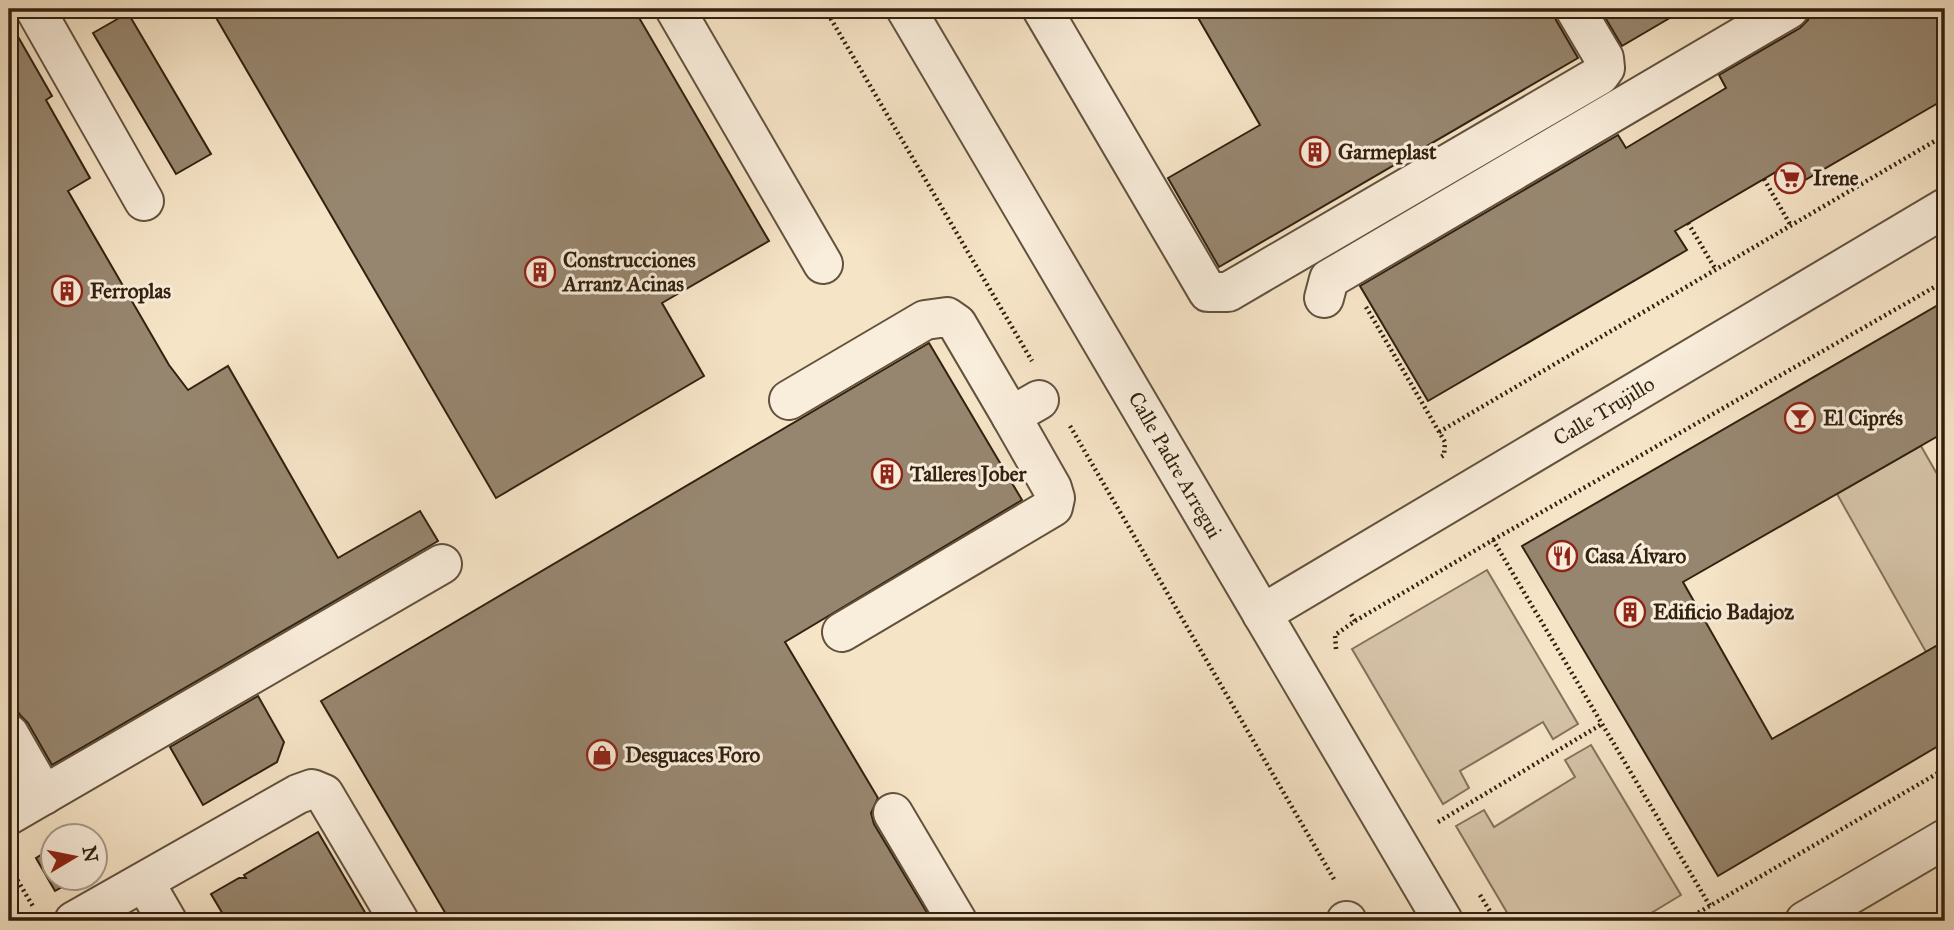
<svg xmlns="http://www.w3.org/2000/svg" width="1954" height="930" font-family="'IM FELL Great Primer',serif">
<rect width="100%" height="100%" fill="#f6e4c7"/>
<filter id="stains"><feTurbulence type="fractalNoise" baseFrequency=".00286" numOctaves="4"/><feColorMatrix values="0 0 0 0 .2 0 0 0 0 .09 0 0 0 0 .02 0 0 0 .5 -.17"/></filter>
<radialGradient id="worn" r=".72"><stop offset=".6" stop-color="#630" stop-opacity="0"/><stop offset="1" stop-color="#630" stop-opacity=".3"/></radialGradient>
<g fill="#d5c3a8" stroke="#83725c" stroke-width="2">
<path d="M1921,446L1945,488V641L1926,652L1837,494Z"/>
<path d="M1487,570L1578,724L1553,739L1543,722L1460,771L1469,788L1443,804L1352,649Z"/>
<path d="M1591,745L1681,895L1638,921H1512L1456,826L1484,810L1494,827L1575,777L1565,760Z"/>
</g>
<g fill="#97866f" stroke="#31210f" stroke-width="2">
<path d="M211,9H634L769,241L662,303L704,376L496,498Z"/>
<path d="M1193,9H1553L1556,20L1578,58L1219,267L1168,178L1260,125Z"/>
<path d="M1600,9H1685L1622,46Z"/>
<path d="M1819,9H1945V99L1786,191L1776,172L1675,231L1687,250L1428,401L1360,286L1618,135L1626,148L1726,88L1719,75L1800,28L1808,20L1810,14Z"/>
<path d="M128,13L211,154L176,174L93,33Z"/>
<path d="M9,21L52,96L46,100L90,178L68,191L169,365L188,390L228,366L338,558L420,511L438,541L52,765L28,723L20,715L9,696Z"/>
<path d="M1945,301V432L1683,582L1772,739L1945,641V742L1718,876L1522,546Z"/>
<path d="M929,343L1022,500L785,642L878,798L871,813L874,824L932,921H450L321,701Z"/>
<path d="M258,696L284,742L277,762L203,805L170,747Z"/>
<path d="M318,832L370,921H227L211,894L239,878H246L244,875Z"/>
<path d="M94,846L104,863L94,868Z"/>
<path d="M52,848V878H78L55,891L36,858Z"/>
</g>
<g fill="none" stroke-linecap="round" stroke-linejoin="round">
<g stroke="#62523d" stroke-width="42">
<g id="minor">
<path d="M35,9L144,201"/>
<path d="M675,9L823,264"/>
<path d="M906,9L1443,921"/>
<path d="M1042,9L1208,292H1228L1600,75L1605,68L1604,58L1575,9"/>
<path d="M1324,298L1329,279L1789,9"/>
<path d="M789,400L925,320L947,317L957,324L1011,416"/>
<path d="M1262,614L1945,208"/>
<path d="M842,632L1053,507L1055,498L1052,488L1011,416L1039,400"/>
<path d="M9,734L44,795"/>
<path d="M893,813L957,921"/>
<path d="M9,815L442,564"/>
<path d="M145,883L167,921"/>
<path d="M74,921L298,794L312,789L324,794L399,921"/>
<path d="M1346,921H1347"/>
<path d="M1805,921L1945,839"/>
</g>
</g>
<g stroke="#31210f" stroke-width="4.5" stroke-dasharray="2 3.5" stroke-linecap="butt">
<path d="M825,9L1032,361"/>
<path d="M1764,179L1791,226"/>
<path d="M1688,223L1716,270"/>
<path d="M1366,307L1445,442L1444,455L1441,457"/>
<path d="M1070,426L1335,881"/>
<path d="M1439,432L1945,135"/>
<path d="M1493,540L1945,281"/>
<path d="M1355,621L1493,540L1710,906"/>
<path d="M1336,649L1335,635L1355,621L1350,612"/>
<path d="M1438,822L1602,724"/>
<path d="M9,866L34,908"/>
<path d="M1480,895L1496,921"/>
<path d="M1684,921L1945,769"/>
<path d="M1937,921L1945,916"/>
</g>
<use href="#minor" stroke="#f9eddb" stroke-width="38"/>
</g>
<defs>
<g id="building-ring" transform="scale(1.575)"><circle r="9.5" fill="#f9eddb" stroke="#8f2418" stroke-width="1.5"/><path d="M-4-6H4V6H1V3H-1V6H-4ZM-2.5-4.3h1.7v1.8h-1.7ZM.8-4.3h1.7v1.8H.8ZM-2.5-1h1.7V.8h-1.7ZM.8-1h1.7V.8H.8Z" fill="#8f2418"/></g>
<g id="supermarket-ring" transform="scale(1.575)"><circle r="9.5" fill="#f9eddb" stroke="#8f2418" stroke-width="1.5"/><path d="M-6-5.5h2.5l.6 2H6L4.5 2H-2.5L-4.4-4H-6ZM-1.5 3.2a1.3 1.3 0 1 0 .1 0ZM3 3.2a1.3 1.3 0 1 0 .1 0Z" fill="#8f2418"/></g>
<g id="bar-ring" transform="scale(1.575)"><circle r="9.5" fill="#f9eddb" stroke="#8f2418" stroke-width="1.5"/><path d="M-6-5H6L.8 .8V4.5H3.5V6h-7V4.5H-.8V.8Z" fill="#8f2418"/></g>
<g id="restaurant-ring" transform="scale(1.575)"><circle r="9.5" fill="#f9eddb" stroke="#8f2418" stroke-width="1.5"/><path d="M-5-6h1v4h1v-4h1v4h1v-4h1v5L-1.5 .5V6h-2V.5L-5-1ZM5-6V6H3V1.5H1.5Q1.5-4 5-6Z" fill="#8f2418"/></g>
<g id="shop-ring" transform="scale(1.575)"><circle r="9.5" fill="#f9eddb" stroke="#8f2418" stroke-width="1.5"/><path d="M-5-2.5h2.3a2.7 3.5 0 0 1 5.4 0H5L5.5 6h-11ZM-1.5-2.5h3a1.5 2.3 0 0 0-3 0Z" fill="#8f2418"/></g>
</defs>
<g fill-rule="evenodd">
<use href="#building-ring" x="1315" y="152"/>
<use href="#supermarket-ring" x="1790" y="178"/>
<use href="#building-ring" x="540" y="272"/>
<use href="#building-ring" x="67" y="291"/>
<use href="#bar-ring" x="1800" y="418"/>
<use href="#building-ring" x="887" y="474"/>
<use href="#restaurant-ring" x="1562" y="556"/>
<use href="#building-ring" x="1630" y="612"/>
<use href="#shop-ring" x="602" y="755"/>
</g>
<g text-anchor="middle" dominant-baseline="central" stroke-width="6" stroke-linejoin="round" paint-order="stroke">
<g font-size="21" font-weight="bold" fill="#31210f" stroke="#f9eddb" text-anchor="start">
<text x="1338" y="152">Garmeplast</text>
<text x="1813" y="178">Irene</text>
<text x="563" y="260">Construcciones<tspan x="563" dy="24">Arranz Acinas</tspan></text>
<text x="90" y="291">Ferroplas</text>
<text x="1823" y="418">El Ciprés</text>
<text x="910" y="474">Talleres Jober</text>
<text x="1585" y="556">Casa Álvaro</text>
<text x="1653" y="612">Edificio Badajoz</text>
<text x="625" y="755">Desguaces Foro</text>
</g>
<g font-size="21" fill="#31210f" stroke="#f9eddb">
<text transform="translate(1604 411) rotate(-31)">Calle Trujillo</text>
<text transform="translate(1175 465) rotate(60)">Calle Padre Arregui</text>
</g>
</g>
<rect width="1954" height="930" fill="none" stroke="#f6e4c7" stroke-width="35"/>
<rect x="10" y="10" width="1933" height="909" fill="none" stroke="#31210f" stroke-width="3.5"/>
<rect x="18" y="18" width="1919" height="895" fill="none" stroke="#31210f" stroke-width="2"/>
<g transform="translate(74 857) rotate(80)"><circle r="33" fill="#f9eddb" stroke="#a99b89" stroke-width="2"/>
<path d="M0-5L12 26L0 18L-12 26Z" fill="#8f2418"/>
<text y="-10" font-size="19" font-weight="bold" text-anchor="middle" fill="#31210f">N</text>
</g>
<rect width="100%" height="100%" filter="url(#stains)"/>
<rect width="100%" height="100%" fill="url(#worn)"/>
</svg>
